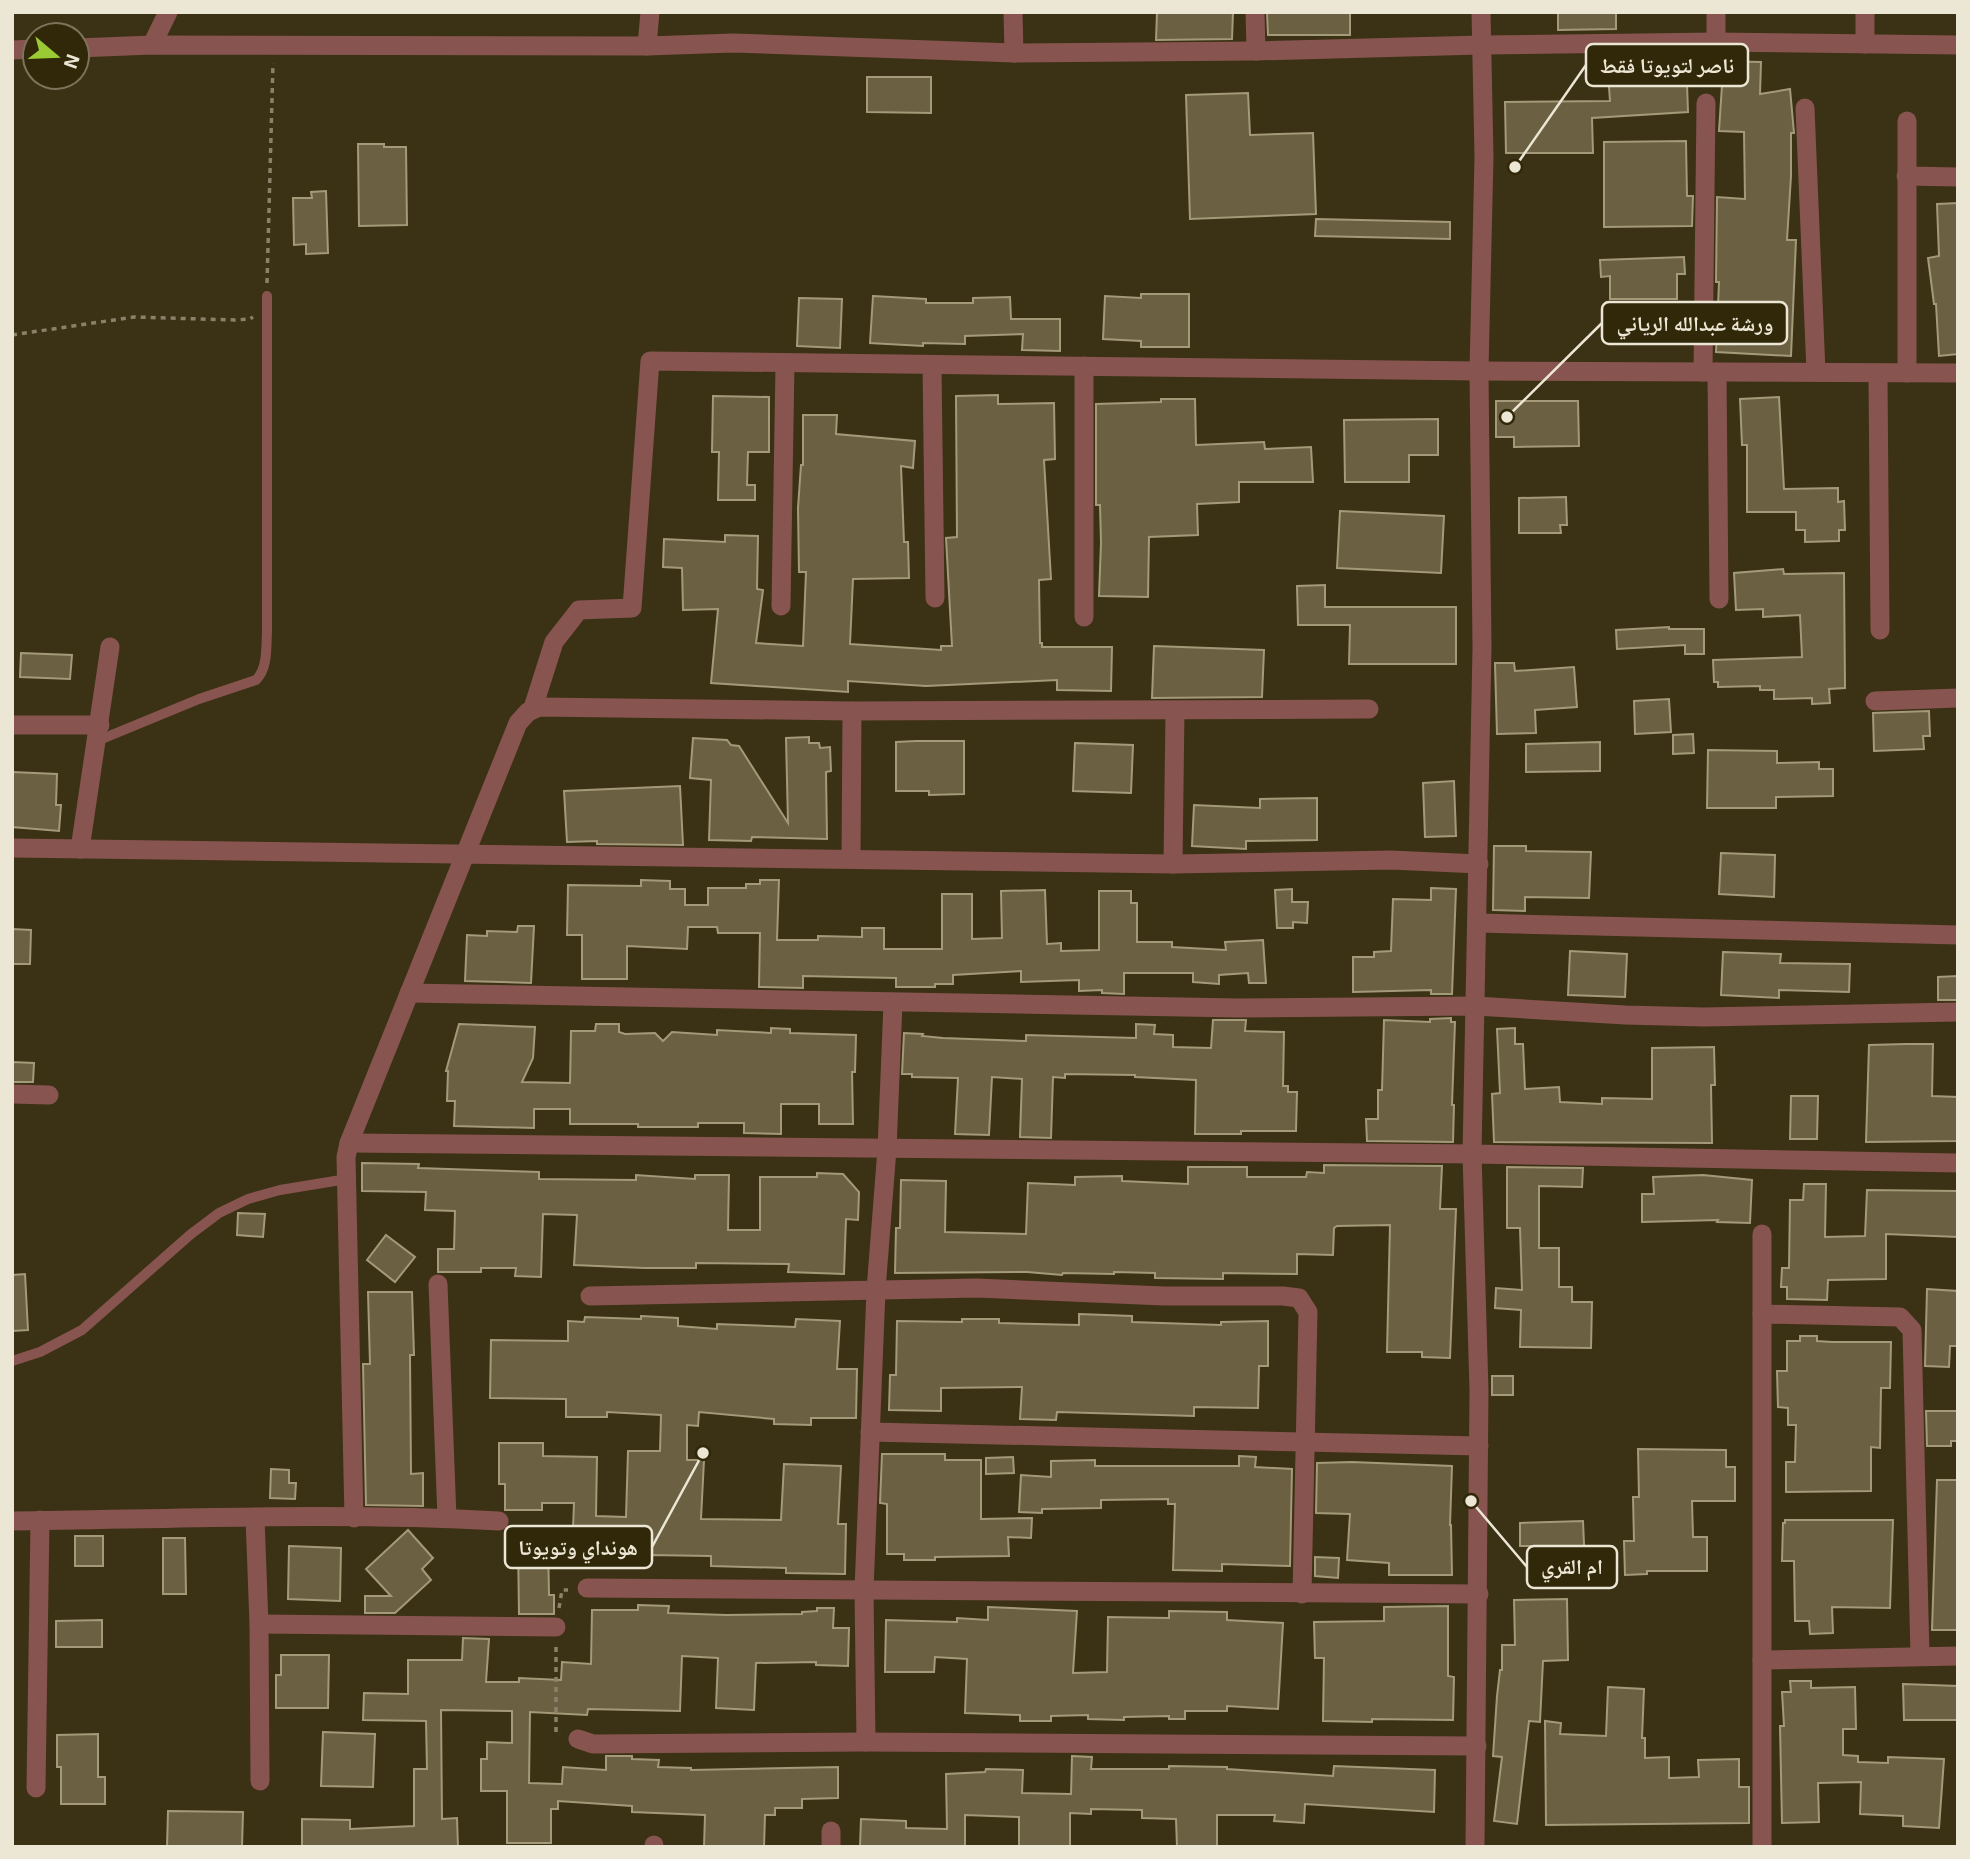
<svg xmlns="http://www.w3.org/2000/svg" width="1970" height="1859" font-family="'Exo 2','Noto Naskh Arabic',sans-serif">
<rect width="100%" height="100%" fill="#3b3114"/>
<g fill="#6b6042" stroke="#a49979" stroke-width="2">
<path d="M1157,12H1233L1232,39L1156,40Z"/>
<path d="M1267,12H1350V35H1268Z"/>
<path d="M1558,12H1616V29L1558,30Z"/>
<path d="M1714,61L1761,62L1760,94L1790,89L1794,133H1791V176L1787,240H1796L1791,356L1716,352L1719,282H1716L1717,197L1745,199L1744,132L1719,131L1722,85L1687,84L1688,112L1592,118L1593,153H1506L1505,102L1610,101L1608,73L1714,66Z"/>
<path d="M867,77H931V113L867,112Z"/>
<path d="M1248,93L1250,135L1313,133L1316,214L1190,219L1186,95Z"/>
<path d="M1686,141L1687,196H1693L1692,226L1604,227V142Z"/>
<path d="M358,144H384V147H406L407,225L359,226Z"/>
<path d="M326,191L328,253L306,254V244L294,245L293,198H312L311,192Z"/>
<path d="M1958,203V354L1939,356L1936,304H1934L1928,258L1939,256L1937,204Z"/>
<path d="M1316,219L1450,222V239L1315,236Z"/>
<path d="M1684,257L1685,274H1677V299H1610V276L1601,277L1600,260Z"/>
<path d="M1141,294H1189V347H1141V341L1103,339L1105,296L1141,298Z"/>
<path d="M873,296L926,299V303H973V298L1010,297L1011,319H1060V351L1022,350L1023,334L965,336V344L923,343V346L870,343Z"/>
<path d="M799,298L842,299L840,348L797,346Z"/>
<path d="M998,395V404L1054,403L1055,459L1044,460L1051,579L1039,580L1040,643H1042V647H1112L1111,691L1057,690V680L926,686L848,681V692L711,683L718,609L683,610L682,568L663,567L664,539L725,542V535L758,536L757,589L763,590L756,643L803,646L806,572H799L798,508L801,465H803V415H837L836,434L915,441L913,468L901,466L904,542H908L909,578L853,579L850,644L941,650V646H952L946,538L957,537L956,396Z"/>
<path d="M713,396L769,397V452H748L747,485H755V500H718L719,452H712Z"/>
<path d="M1779,397L1784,489L1838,488V502L1844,501L1845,530H1839V541L1805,542V530H1796V512H1747V445H1742L1740,399Z"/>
<path d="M1161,399H1195L1196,445L1264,442L1265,449L1311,447L1313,482H1239V502L1197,504L1198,535L1149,537L1148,597L1099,596L1101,543L1100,505H1096V404L1161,402Z"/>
<path d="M1496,401H1578L1579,446L1514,447V437H1496Z"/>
<path d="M1438,419V455H1409V482H1345L1344,420Z"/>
<path d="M1566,497L1567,525H1560L1561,533H1519V498Z"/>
<path d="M1340,511L1444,516L1441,573L1337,568Z"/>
<path d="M1783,569L1784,574L1844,573L1845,688L1829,689L1830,703L1812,704V698L1774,699V690H1760V686L1718,687V682H1714L1713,660L1802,657L1800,615L1763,617V609L1736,610L1734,573Z"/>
<path d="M1325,585V607H1456V664H1349L1350,625H1298L1297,586Z"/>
<path d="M1669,627V629H1704V654H1685V645L1617,649L1616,630Z"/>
<path d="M1154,646L1264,650L1262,697L1152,698Z"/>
<path d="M21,653L72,655L70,679L20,677Z"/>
<path d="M1495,663H1514L1515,671L1574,667L1577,707L1535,710L1536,733L1497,734Z"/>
<path d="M1669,699L1671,732L1635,734L1634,701Z"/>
<path d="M1929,711L1930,736H1923L1924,749L1874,751L1873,713Z"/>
<path d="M1693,734L1694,753L1673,754V735Z"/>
<path d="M809,737V743H819L820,748L830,747L831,771L826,772L827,839L752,837L751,841L709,840L711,780L690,778L693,738L727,740L731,745L739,746L788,823L786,738Z"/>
<path d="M916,741H964V794L929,795V791H896V742Z"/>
<path d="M1600,742V771L1526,772V744Z"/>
<path d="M1075,743L1133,745L1131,793L1073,791Z"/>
<path d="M1708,750L1777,751V763L1819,762V769H1833V796L1776,797V808H1707Z"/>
<path d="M12,772L57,774L56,805H61L59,831L12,827Z"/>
<path d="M1454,781L1456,836L1425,837L1423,783Z"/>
<path d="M680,786L683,845L597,844V841L567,842L564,791Z"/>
<path d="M1317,798V840L1246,841V849L1192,846L1194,805L1260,808V799Z"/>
<path d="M1494,846H1526V851L1591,852L1589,898L1525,897V911L1493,910Z"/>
<path d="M1721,853L1775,855L1774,897L1719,894Z"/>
<path d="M641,880L670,881V889H685V905H708V888H746V884H760V880H779L777,940H818V936L862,937V928H884V949H942V894H972V939L1002,938L1001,891L1045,890L1047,944L1061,943V951L1099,950V891H1131V903H1137V942H1172V947L1226,950L1225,942L1263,940L1266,983H1249L1248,973L1219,975V984L1193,982V973H1124V994L1102,993V990L1079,991V980L1021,982V971L953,975V984H935V987H896V978L803,976V988L759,987L760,933H718L717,927H688L687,949L627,946V979H582V935H567L568,885L641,886Z"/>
<path d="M1431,888L1456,889L1452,994H1431V990L1353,992V957H1374V952L1391,951L1393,899L1431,900Z"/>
<path d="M1292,889V902H1308L1307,923L1293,922V928H1277L1275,890Z"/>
<path d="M518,926H534L531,983L465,981L467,935L487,936V931L517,932Z"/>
<path d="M12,929L31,930L30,964H12Z"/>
<path d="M1570,951L1627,954L1625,997L1568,995Z"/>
<path d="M1723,952L1781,954L1780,963L1850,964L1849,992L1779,990V998L1721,995Z"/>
<path d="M1958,976V1000H1938V977Z"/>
<path d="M1451,1018V1022H1455L1452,1105H1454L1453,1142L1367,1141L1366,1119H1378V1090H1382L1384,1020L1430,1022V1019Z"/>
<path d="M1213,1020H1246L1245,1031L1284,1032L1283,1086H1288V1092H1297L1296,1131H1241V1134H1195L1196,1080L1135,1077V1075L1065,1074V1078L1053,1077L1051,1138L1020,1137L1022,1079L992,1077L989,1135L955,1134L958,1078L912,1077V1074H902L904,1033L923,1034L922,1036L943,1038L1026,1041V1035L1136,1038V1024L1155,1025L1154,1034L1173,1035V1047L1211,1048Z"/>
<path d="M459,1024L535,1027L533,1058L522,1082L570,1083L571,1031H595L596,1024H619V1032L625,1034L655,1033L663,1041L672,1032L717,1035V1030L771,1033V1028L790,1029V1033L856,1035L855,1072H852L853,1124H819V1104H781V1134L744,1133V1123H698V1127H638V1124H570V1109H534V1128L454,1126L455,1101H447L448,1071H446Z"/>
<path d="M1515,1028V1044H1523L1525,1089L1559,1087L1560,1102L1602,1104V1098L1652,1099V1048L1714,1047L1715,1085H1711L1712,1143L1494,1142L1492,1094L1500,1093L1497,1029Z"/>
<path d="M1906,1044H1933L1932,1096L1958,1097V1141L1866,1142L1869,1045Z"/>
<path d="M12,1062L34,1063L33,1082H12Z"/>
<path d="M1791,1096H1818L1817,1139H1790Z"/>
<path d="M362,1163L419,1164L418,1168L539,1172V1179L636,1180V1175L695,1179V1175H729L728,1230H760V1177H817V1173L843,1174L859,1192L858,1220L846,1219L844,1274L788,1272L789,1264L696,1263V1268H644L574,1265L577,1215L543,1214L541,1277L515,1276L516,1268H481V1272H438V1249H454L455,1211L425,1210L426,1192L362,1191Z"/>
<path d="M1324,1165L1442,1166L1440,1209H1456L1450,1358L1422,1357V1352H1387L1390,1225L1337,1226L1334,1228L1333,1255L1297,1254V1274L1223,1273V1279L1155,1278V1273L1114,1272V1274L1063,1273L1062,1275L1027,1272L895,1273L896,1228H900L901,1180L946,1181L945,1232L1026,1234L1028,1183L1075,1185V1177L1122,1176V1181L1188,1184V1167H1247V1177H1306L1307,1172L1324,1173Z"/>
<path d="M1507,1167L1583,1168L1582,1187L1539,1186V1248H1559V1287H1572V1302H1592L1591,1348L1520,1347L1521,1310L1495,1308L1496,1288L1522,1290L1520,1228H1507Z"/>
<path d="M1703,1175L1752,1180L1750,1223L1717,1222L1718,1220L1642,1222V1194H1654L1653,1177Z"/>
<path d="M1804,1184H1826L1825,1237L1865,1236L1867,1190L1958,1191V1237L1886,1234V1279L1828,1280L1827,1300L1787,1299V1287H1781L1782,1268H1789L1790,1200H1803Z"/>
<path d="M238,1213L265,1214L263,1237L237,1235Z"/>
<path d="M386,1235L415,1257L395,1282L367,1260Z"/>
<path d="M25,1274L28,1330L12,1331V1275Z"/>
<path d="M1927,1289L1958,1291V1346H1950L1949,1367L1925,1366Z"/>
<path d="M368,1292H412L414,1355H410L411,1474L423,1473V1506L366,1505L363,1364H370Z"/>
<path d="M1079,1314L1132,1316V1322L1221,1325V1322L1268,1321V1366H1259L1258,1408L1194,1407V1416L1057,1412L1056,1420L1020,1419L1022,1387L941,1388V1411L889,1410L890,1375H896L897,1321L962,1322V1319H999V1323L1079,1325Z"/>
<path d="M641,1316L678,1318V1326L717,1329V1324L795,1327L796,1319L840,1321L837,1369H857L856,1418H811V1425L774,1424V1419L699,1412L698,1426L687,1425V1460H704L701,1519L781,1520L784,1464L841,1466L838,1524H846L845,1574L786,1573V1568L711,1566V1556L648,1555V1567H630V1556L572,1554L574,1503H542V1510H505V1484H499V1443H543V1456L597,1457L596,1516L626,1517L628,1451H660L661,1415L607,1412V1417H566V1399L490,1398L491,1340L568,1341V1321L584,1322L585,1317L641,1319Z"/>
<path d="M1800,1336H1817V1341L1832,1342H1891L1890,1388H1881L1880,1448L1871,1447V1491L1786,1492V1462H1795L1796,1425H1788V1408L1778,1407L1777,1371H1787V1341H1800Z"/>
<rect x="1492" y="1376" width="21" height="19"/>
<path d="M1926,1411H1958V1441H1951V1446H1927Z"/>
<path d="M1638,1449L1726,1450V1467H1735V1501H1692L1693,1537H1707V1571H1647V1574L1625,1575L1624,1541H1634L1633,1497H1639Z"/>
<path d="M882,1454H945V1460H981V1519L1032,1518L1031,1538L1008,1537L1009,1556L935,1557V1560H904V1554H887V1504L880,1503Z"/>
<path d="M1239,1456L1256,1457L1255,1467L1292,1469L1290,1566L1222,1564V1571L1173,1570L1175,1504H1168V1499L1101,1500V1508L1042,1509V1513L1019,1512L1021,1475L1051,1477V1461L1095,1460V1466H1239Z"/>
<path d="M1013,1457L1014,1473L986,1474V1458Z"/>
<path d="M1352,1462L1452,1466L1450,1525H1451L1452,1575H1389V1563L1347,1560L1350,1514L1316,1513L1317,1463Z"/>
<path d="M271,1469L289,1470V1483H296L295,1499L270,1498Z"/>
<path d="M1937,1480H1958V1630H1932Z"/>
<path d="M1785,1520H1893L1890,1608L1832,1607L1833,1633L1810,1634L1809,1621H1795L1794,1561H1782L1783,1523H1785Z"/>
<path d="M1583,1521L1585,1568L1569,1584L1545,1571L1544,1546H1520V1523Z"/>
<path d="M408,1530L433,1558L422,1569L431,1580L395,1613H365V1596H391L366,1569Z"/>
<rect x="75" y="1536" width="28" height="30"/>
<path d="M163,1538H185L186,1594H163Z"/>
<path d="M548,1542L549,1595H554V1614H519L518,1543Z"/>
<path d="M289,1546L341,1548L340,1601L288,1599Z"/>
<path d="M1315,1557L1339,1558L1338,1578L1315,1576Z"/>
<path d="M1567,1599L1568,1660L1543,1661L1540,1722L1529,1721L1517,1824L1494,1821L1502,1757L1493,1756L1497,1696L1500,1670H1502V1645H1515L1514,1600Z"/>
<path d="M638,1605L669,1606L668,1613L726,1615L802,1614V1612L817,1611V1608H834L833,1628H849L848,1666L816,1665V1662L756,1663L754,1710L716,1708L718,1658L682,1656L680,1711L588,1709L587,1715L530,1712L529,1783L562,1784L563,1767L606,1770V1756H632V1759L659,1760L658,1767L691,1768V1770L838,1767V1798L802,1799V1808H775V1815H765L764,1847H704L705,1815L632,1812V1806L558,1801V1809H551V1843H507V1791H481V1759H487V1742L512,1743V1711L441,1710L442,1819L457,1818L458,1847H302V1819L350,1820V1829L414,1826V1769H427L426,1721L363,1720L364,1693L408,1694V1660H462L463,1638L489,1639L486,1682H519V1678L561,1680L562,1662L591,1664L592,1610H638Z"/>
<path d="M1448,1606V1676L1454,1677L1453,1720L1372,1719V1722L1323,1721L1324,1658H1315L1314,1622L1384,1621V1607Z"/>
<path d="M988,1607L1077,1611L1073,1673L1107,1672L1108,1617L1169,1618V1611L1227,1612V1620L1283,1623L1278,1709L1227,1706V1711H1185V1719H1169V1716L1124,1717V1720L1088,1719V1715L1051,1716V1721H1020V1715L965,1713L967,1659L935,1657L934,1672H885L886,1620L957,1622V1618L988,1620Z"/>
<path d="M102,1620V1647H56V1621Z"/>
<path d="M281,1655H329L328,1708H276V1675H281Z"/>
<path d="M1790,1681H1811V1688L1855,1687L1856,1729H1843V1755L1858,1756V1762L1888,1763V1757L1944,1759L1939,1828L1903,1826V1816L1860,1814L1861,1782L1818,1783L1819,1822L1782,1823L1780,1726H1784L1782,1692H1791Z"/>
<path d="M1903,1684L1958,1686V1720H1904Z"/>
<path d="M1608,1687L1644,1689L1642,1738H1645V1758L1669,1757V1778L1699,1777L1698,1760L1739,1759V1787H1749V1823L1546,1825L1545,1721L1561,1723L1560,1734L1606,1736Z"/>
<path d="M323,1732L375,1734L373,1787L321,1786Z"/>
<path d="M98,1734V1777H105V1804H61V1767H57V1735Z"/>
<path d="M1072,1756L1092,1757L1091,1769H1169V1766L1227,1767V1769L1333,1776L1334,1766L1435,1770L1434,1812L1305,1804L1304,1823L1274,1821L1275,1815H1217V1847H1177L1176,1819L1142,1818V1810L1091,1809V1814L1070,1813V1847H1019V1817L965,1815V1847H860L861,1819L906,1821V1828L947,1829L946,1774L985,1772L986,1769L1023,1770L1022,1793L1071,1794Z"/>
<path d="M168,1811L243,1812L242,1847H167Z"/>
</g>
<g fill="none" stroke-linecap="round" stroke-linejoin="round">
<g stroke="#898169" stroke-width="3.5" stroke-dasharray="5 5" stroke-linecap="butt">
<path d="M267,283L273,63"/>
<path d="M12,335L134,317L235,320L250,319L253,317"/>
<path d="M559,1608L562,1590H568"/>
<path d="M556,1647V1733L560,1734"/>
</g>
<g stroke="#87544f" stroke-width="10">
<path d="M97,741L199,699L256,680C268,668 266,648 267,632V296"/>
<path d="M12,1361L40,1352L82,1330L191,1234L219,1213L248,1199L280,1190L347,1179"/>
</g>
<g stroke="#87544f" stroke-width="19">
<path d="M1013,12L1014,53"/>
<path d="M1255,12L1256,51"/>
<path d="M1716,42V12"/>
<path d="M1865,44V12"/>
<path d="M152,45L168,12"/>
<path d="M647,46L650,12"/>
<path d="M77,48L152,45L647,46L733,43L1014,53L1256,51L1481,45L1716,42L1958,45"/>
<path d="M12,50L35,49"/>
<path d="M1805,108L1816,372"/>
<path d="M1906,176L1958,177"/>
<path d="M932,365L935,598"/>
<path d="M1703,372L1706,103"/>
<path d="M1717,372L1719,599"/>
<path d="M1878,373L1880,630"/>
<path d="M1907,373V121"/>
<path d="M781,606L785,364"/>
<path d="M1084,617V366"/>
<path d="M1875,701L1958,698"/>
<path d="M533,708L554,642L579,610L632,608L650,361L1479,371L1958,373"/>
<path d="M12,725H100"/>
<path d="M12,848L1173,864L1391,860L1479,864"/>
<path d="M80,849L110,647"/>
<path d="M851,859L852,711"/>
<path d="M1173,864L1175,711"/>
<path d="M1478,923L1958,935"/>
<path d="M409,993L1238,1008L1476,1006L1625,1015L1704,1017L1958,1012"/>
<path d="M12,1094L49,1095"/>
<path d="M349,1143L1472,1154L1958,1163"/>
<path d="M438,1284L447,1518"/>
<path d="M590,1296L977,1288L1164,1296H1283L1299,1298L1308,1312L1302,1594"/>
<path d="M1762,1314L1900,1317L1912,1330L1920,1656"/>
<path d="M870,1432L1479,1446"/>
<path d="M255,1518L259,1624L260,1781"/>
<path d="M354,1518L346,1157L349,1143L518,723L528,712L539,707L852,711L1369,709"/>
<path d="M12,1521C174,1519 337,1512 499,1521"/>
<path d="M587,1588L1479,1594"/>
<path d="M259,1624L556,1627"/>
<path d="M1762,1660L1958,1656"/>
<path d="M578,1739L593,1744L866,1742L1477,1746"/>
<path d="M866,1742L864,1590L876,1290L887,1149L893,1003"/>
<path d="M36,1788L40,1520"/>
<path d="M654,1847V1845"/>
<path d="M831,1847V1831"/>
<path d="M1762,1847V1234"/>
</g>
<path stroke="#87544f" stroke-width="19" d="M1475,1847L1479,1390L1472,1154L1482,647L1479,371L1484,157L1481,12"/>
</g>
<path fill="none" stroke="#ece6d5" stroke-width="2.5" d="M1515 167L1586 65M1507 417L1602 323M703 1453L652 1547M1471 1501L1527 1567"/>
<g fill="#ece6d5" stroke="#312709" stroke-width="2.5">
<circle cx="1515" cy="167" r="7"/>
<circle cx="1507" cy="417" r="7"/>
<circle cx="703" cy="1453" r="7"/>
<circle cx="1471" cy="1501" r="7"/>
</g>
<g fill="#312709" stroke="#ece6d5" stroke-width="2.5">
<rect x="1586" y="44" width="162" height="42" rx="7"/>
<rect x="1602" y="302" width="185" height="42" rx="7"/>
<rect x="505" y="1526" width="147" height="42" rx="7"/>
<rect x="1527" y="1546" width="90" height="42" rx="7"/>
</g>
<g font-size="21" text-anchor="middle" font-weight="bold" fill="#ece6d5">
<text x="1667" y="73">ناصر لتويوتا فقط</text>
<text x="1695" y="331">ورشة عبدالله الرياني</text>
<text x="578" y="1555">هونداي وتويوتا</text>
<text x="1572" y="1574">ام القري</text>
</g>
<rect width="1970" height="1859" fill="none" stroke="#ece6d5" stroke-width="28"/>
<g transform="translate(56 56) rotate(109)"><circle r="33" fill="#312709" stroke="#7c735b" stroke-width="2"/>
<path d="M0-5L12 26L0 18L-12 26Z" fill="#9acb34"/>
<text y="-10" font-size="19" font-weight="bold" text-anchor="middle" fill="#ece6d5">N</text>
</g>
</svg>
